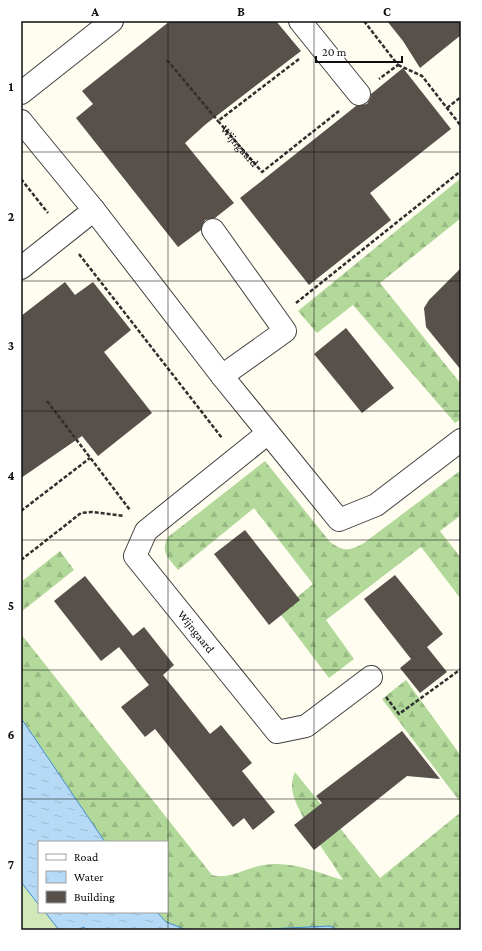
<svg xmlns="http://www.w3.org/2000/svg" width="482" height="951" font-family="'Crimson Pro',serif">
<defs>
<pattern id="forest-firs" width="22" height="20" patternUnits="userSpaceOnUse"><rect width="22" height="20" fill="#b3d99a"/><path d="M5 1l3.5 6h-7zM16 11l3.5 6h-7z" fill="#99b984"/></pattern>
<pattern id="water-ripples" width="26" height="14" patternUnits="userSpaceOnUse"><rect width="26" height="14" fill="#b6daf5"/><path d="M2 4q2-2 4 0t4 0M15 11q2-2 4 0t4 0" fill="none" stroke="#9bbad1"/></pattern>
</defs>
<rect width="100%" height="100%" fill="#fffcf0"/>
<path fill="#d0e8ba" d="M21,882L39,905V912H45L59,930H21Z"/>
<g fill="url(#forest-firs)">
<path d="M461,178V218L380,283L461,384V419L455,423L353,305L317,333L298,311Z"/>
<path d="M265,461L330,542C344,552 349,551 364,543L461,470V515L440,531L461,558V599L421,547L326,620L354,659L329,678L279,612L313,584L254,508L178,570C168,557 160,553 168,537Z"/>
<path d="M60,551L74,570L21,612V582Z"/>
<path d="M21,634L212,875C227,880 244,869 259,866C290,859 314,872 343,880C328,855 301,821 293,794C291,786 292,779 295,772L380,878L461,812V930H339L330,926L247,930H187L166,922L157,912H167V842H105L23,721H21Z"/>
<path d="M406,680L461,756V803L382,699Z"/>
</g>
<g fill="url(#water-ripples)" stroke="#3e8cca">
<path d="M21,721H23L105,842H39V905L21,882Z"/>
<path d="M45,912H157L166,922L187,930H87L84,927L78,930H59Z"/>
<path d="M330,926L339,930H247Z"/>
</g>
<g fill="#57504b">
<path d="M170,21H276L301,51L206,124L185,143L234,203L215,218L205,220L201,230L178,247L76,118L93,104L82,91Z"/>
<path d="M387,21H461V35L420,68L403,41Z"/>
<path d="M403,68L451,129L370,193L391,220L309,285L240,198L356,106L367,104L370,99L371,94Z"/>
<path d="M461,268V370L426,327L424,308L429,300Z"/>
<path d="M65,282L75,295L93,282L131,330L104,352L152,413L98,456L82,436L21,478V316Z"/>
<path d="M346,328L394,388L362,413L314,354Z"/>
<path d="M245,530L300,600L269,625L214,554Z"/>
<path d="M395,575L443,634L427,647L447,672L420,693L400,668L411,659L364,599Z"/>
<path d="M85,576L133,636L144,627L174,665L163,675L210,734L221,725L252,763L242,771L275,812L253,830L244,818L233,827L155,729L145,737L121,707L149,685L119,647L101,661L54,601Z"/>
<path d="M402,731L440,779L407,776L314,850L294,825L322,803L316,796Z"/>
</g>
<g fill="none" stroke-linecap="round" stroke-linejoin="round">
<g stroke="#414141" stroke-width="24">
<g id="minor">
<path d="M300,21L359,94"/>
<path d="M21,93L112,21"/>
<path d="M21,121L94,210L222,376L339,520L376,505L461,440"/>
<path d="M213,230L285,331L222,376"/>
<path d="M21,268L94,210"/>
<path id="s2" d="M268,433L146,531L135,556L277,732L306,726L371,677"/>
</g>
</g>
<g stroke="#303030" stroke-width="2.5" stroke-dasharray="4 2" stroke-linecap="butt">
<path d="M364,21L398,65L379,79"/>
<path id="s1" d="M299,59L218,121L262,172L339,111"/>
<path d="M167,60L218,121"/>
<path d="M398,65L422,76L461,126"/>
<path d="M447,108L461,97"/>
<path d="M21,179L48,213"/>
<path d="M79,254L222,438"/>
<path d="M296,303L461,171"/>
<path d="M47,401L130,510"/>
<path d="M21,511L90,458"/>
<path d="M21,560L81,513L92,512L124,516"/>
<path d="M386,697L399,714L461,669"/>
</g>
<use href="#minor" stroke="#fff" stroke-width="22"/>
</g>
<path fill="none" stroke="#0e0e0e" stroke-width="1" stroke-opacity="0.55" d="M168,21V930M314,21V930M21,152H461M21,281H461M21,411H461M21,540H461M21,670H461M21,799H461"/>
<g text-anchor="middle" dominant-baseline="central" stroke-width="4" stroke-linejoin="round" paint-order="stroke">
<g font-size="12" fill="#0e0e0e" stroke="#fff">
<text stroke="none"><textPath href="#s1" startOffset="135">Wijngaard</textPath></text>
<text stroke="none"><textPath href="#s2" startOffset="281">Wijngaard</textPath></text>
</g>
</g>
<rect width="482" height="951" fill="none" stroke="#ffffff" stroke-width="44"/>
<rect x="38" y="841" width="130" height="72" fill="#ffffff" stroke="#9f9f9f"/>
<rect x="46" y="854" width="20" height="6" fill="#ffffff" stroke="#9f9f9f"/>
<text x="74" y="861" font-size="12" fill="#0e0e0e">Road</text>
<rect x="46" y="871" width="20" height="12" fill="url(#water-ripples)" stroke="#9f9f9f"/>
<text x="74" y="881" font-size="12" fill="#0e0e0e">Water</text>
<rect x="46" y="891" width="20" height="12" fill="#57504b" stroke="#9f9f9f"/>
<text x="74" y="901" font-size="12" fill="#0e0e0e">Building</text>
<path d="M316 56v6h86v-6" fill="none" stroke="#0e0e0e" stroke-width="2"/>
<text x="322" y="56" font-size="12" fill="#0e0e0e" stroke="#ffffff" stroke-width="3" paint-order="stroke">20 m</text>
<rect x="22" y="22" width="438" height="907" fill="none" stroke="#0e0e0e" stroke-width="1.5"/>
<g font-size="13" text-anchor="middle" font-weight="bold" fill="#0e0e0e">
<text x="95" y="16">A</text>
<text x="241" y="16">B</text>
<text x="387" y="16">C</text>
<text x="11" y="91">1</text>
<text x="11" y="221">2</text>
<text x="11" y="350">3</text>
<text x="11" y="480">4</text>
<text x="11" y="610">5</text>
<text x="11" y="739">6</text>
<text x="11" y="869">7</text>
</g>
</svg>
